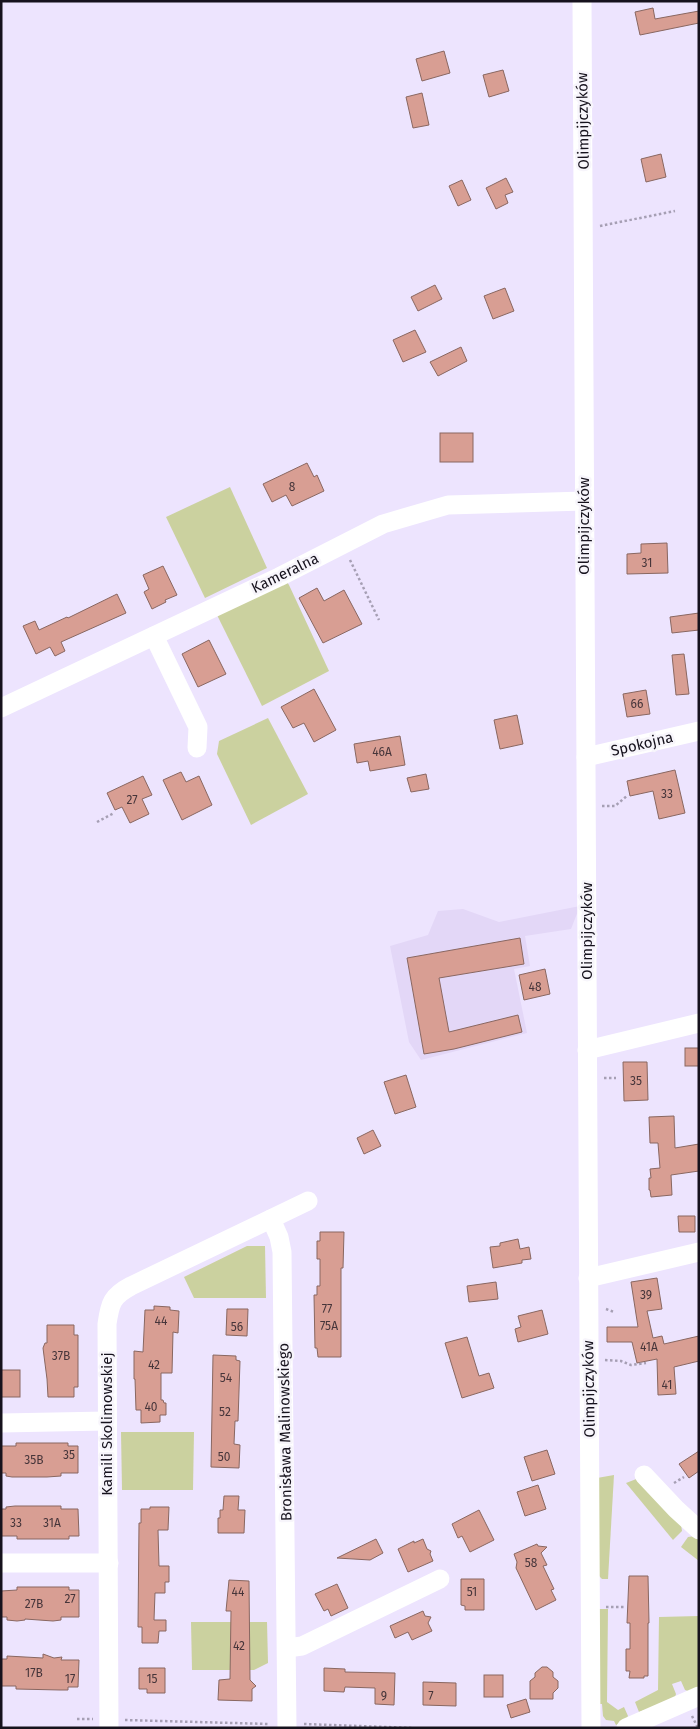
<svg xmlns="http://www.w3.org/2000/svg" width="700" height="1729" font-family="'Fira Sans',sans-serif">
<rect width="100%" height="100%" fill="#ede4fe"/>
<path fill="#e3d7f7" d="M580,906L571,929L525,936L530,966L514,969L527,1033L421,1060L409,1042L390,946L428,935L438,911L463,909L499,922Z"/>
<g fill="#cbd19f">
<path d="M230,487L267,568L205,598L166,517Z"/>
<path d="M285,579L289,585L329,671L262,706L217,615Z"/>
<path d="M268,718L308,794L251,825L217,754L219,741Z"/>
<path d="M247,1246H265L266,1298H194L184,1277Z"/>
<path d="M121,1432H194L193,1490H122Z"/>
<path d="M614,1475L608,1579H602L597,1574V1478Z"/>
<path d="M639,1478L681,1524L682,1531L673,1540L626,1483Z"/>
<path d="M695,1536L699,1539V1561L681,1547L688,1537Z"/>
<path d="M597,1609H608L607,1702L618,1710L624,1707L628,1716L625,1721L616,1725L614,1721L606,1720L603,1716L602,1704H597Z"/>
<path d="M699,1616V1689L691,1692L685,1690L681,1681L672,1684L676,1694L674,1700L639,1712L635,1702L658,1690L659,1617Z"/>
<path d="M191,1622H267L268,1663L254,1670H192Z"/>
</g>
<g fill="#d89e93" stroke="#896761">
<path d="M653,8L655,19L699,11V23L640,35L635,12Z"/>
<path d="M444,51L450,73L422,81L416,59Z"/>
<path d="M503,70L509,91L489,97L483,75Z"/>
<path d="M422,93L429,125L413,128L406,97Z"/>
<path d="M661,154L666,177L646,182L641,159Z"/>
<path d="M506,178L513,192L505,195L508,203L496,209L486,188Z"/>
<path d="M462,180L471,200L458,206L449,186Z"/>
<path d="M435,285L442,299L418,311L411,297Z"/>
<path d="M505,288L514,311L493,319L484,296Z"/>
<path d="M415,330L426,352L403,362L393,340Z"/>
<path d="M461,347L467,361L438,376L430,362Z"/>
<rect x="440" y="433" width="33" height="29"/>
<path d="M307,463L314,477L317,475L324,491L292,506L286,495L272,502L263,484Z"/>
<path d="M667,543L668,573L627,574V554L641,553V544Z"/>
<path d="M163,566L177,595L165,600L166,602L152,609L144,592L149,589L143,575Z"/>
<path d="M317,588L324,601L344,590L362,624L323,643L299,598Z"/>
<path d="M117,594L126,613L61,642L65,651L55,656L50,647L36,654L23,626L35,621L39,630L67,617L68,618Z"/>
<path d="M699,613V630L672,633L670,617Z"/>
<path d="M209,640L226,674L198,687L182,654Z"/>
<path d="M684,654L689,694L676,695L672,655Z"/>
<path d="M314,689L336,730L314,742L304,723L293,728L281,707Z"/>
<path d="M646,690L650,714L627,717L623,694Z"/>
<path d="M517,715L523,744L500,749L494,720Z"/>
<path d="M400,736L405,765L370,771L368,761L357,763L354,744Z"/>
<path d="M675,770L685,813L659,819L653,791L630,796L627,781Z"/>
<path d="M181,772L186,782L199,776L212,805L182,820L163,780Z"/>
<path d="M426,774L429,789L411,792L407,778Z"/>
<path d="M143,776L152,795L142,799L149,814L130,823L122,807L115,810L107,793Z"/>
<path d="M520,938L524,964L439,978L449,1032L518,1015L522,1032L454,1049L424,1054L407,958Z"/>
<path d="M545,969L550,994L524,1000L519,975Z"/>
<rect x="685" y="1048" width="14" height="18"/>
<path d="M623,1062H647L648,1100L624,1101Z"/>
<path d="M406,1075L416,1107L395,1114L384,1082Z"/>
<path d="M674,1116L675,1148L699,1144V1171L671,1175L672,1195L651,1197L650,1190H649V1178H651L650,1169L660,1168L658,1143H650L649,1117Z"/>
<path d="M373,1130L381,1146L364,1154L357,1138Z"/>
<path d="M678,1216H695V1232H679Z"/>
<path d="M320,1232H344L343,1268H341V1357H318L317,1348H315L314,1295H317V1286H320V1259H317V1241H320Z"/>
<path d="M518,1239L520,1249L529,1247L531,1259L522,1260V1263L493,1268L490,1247L500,1246V1243Z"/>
<path d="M657,1278L662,1309L647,1311L653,1338L662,1336L664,1344L699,1336V1361L674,1367L676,1394L658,1395L657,1359L637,1363L632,1342H607V1327H638L631,1282Z"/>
<path d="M496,1282L498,1299L469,1302L467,1286Z"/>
<path d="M154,1306L170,1307V1310L179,1311L178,1333L173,1332L172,1373H161V1400H163L164,1403H166V1415H160V1422L141,1423V1410H136L135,1379H134V1351L143,1352L145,1310H154Z"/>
<path d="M227,1309H248L247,1336L226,1335Z"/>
<path d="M542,1310L548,1334L518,1342L515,1329L521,1327L518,1316Z"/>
<path d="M47,1325H74V1335H78V1387H74V1397H48L47,1379L43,1348L45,1343H47Z"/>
<path d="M467,1337L479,1376L489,1373L494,1388L462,1398L445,1343Z"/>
<path d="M213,1355L236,1356V1360L240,1361L238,1421H235L234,1444L240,1445L239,1468L211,1467Z"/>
<rect x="1" y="1370" width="19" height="27"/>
<path d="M16,1443H68V1446H78V1473H61V1476L47,1477H12L6,1476V1473H1V1446H16Z"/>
<path d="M547,1450L555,1474L532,1481L524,1457Z"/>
<path d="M699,1451V1471L689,1478L679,1464Z"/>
<path d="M538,1485L546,1509L525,1516L517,1492Z"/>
<path d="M224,1496H239L238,1510H245L244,1533H218V1518H220V1510H223Z"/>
<path d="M15,1506H61V1509H78L79,1536H69V1539H17V1536H1V1509H6V1507Z"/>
<path d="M150,1507H169L168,1530H158L159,1566H169V1582H165V1593H155L154,1620H166V1631H159L158,1643H142V1627H138L139,1523H141V1509H150Z"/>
<path d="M479,1510L494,1540L470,1552L462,1536L458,1538L452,1524Z"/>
<path d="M376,1539L383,1553L370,1560L337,1558Z"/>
<path d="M423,1539L427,1549L431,1551L430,1554L433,1561L408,1572L398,1549L414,1541V1543Z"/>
<path d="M537,1544L538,1546L547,1547L541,1553L547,1565L543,1566L554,1589L551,1590L556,1600L536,1610L516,1568L517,1562L514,1554Z"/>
<path d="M629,1576H648L649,1623H648V1676H644V1678H629L630,1671H626V1649H630V1623H627Z"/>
<path d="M461,1579H484V1610H465V1606L461,1605Z"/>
<path d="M229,1580L249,1581L250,1680L256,1686L252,1689V1701L218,1700L219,1680L230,1679L231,1611H226Z"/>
<path d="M337,1584L348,1608L331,1616L328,1609L324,1611L315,1594Z"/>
<path d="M17,1587H69V1590H79V1617H61V1620L53,1621L25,1619V1620L17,1621L7,1620V1617H1V1591L17,1590Z"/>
<path d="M423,1611L425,1616L431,1617L428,1623L432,1631L412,1640L408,1632L395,1638L390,1626Z"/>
<path d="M43,1654L54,1658L62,1657L61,1660H79L78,1687H68V1690H60L16,1689V1686H1V1659H7V1656L43,1658Z"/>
<path d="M542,1667H547L553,1672V1677L558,1681V1688L553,1693V1699H530V1681L535,1677V1673Z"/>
<path d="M139,1668H165V1693H147V1689H139Z"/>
<path d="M324,1668L345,1669V1672L395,1673L394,1705L375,1704V1688L345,1687L344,1692L324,1691Z"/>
<rect x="484" y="1675" width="19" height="22"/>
<path d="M423,1682L456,1683V1706L423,1705Z"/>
<path d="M526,1699L530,1712L511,1718L507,1705Z"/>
</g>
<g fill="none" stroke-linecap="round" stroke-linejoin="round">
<g stroke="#a69fb4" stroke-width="2.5" stroke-dasharray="2.5 2.5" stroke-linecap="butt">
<path d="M600,226L675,211"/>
<path d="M350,560L379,620"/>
<path d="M602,806H615L628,795"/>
<path d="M97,822L114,813"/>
<path d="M604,1078H616"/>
<path d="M606,1309L614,1312"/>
<path d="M605,1360L621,1361L631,1365L646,1363"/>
<path d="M674,1483L684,1477"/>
<path d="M606,1607H625"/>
<path d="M692,1716L698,1728"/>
<path d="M77,1719H93"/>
<path d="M125,1720L269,1724"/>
<path d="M304,1724L413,1728"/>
</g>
<g stroke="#fff" stroke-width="19">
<path d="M582,1L591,1728"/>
<path d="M154,636L198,727L197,748"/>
<path d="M1,708L279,577L383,524L448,505L584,501"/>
<path d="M586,757L699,731"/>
<path d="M587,1050L699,1023"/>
<path d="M271,1219L279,1237L282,1252L287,1728"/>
<path d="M588,1278L699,1252"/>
<path d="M1,1423L107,1421"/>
<path d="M644,1475L676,1509L699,1530"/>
<path d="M1,1563H109"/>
<path d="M287,1648L302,1646L440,1579"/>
<path d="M109,1728L107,1324C110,1303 112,1296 131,1286L308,1201"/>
<path d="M626,1728L699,1696"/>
</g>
</g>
<g text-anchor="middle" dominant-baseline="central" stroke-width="5" stroke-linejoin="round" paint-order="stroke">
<g font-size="12" fill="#46353a">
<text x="292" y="487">8</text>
<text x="647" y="563">31</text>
<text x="637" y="704">66</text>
<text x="382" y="752">46A</text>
<text x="667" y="794">33</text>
<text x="132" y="800">27</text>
<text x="535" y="987">48</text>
<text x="636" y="1081">35</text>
<text x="646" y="1295">39</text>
<text x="327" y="1309">77</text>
<text x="161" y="1321">44</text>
<text x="329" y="1326">75A</text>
<text x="237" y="1327">56</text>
<text x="649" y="1347">41A</text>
<text x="61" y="1356">37B</text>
<text x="154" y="1365">42</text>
<text x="226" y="1378">54</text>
<text x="667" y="1385">41</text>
<text x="151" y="1407">40</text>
<text x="225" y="1412">52</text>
<text x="69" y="1455">35</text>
<text x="224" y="1457">50</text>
<text x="34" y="1460">35B</text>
<text x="16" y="1523">33</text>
<text x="52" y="1523">31A</text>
<text x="531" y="1563">58</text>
<text x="238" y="1592">44</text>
<text x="472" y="1592">51</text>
<text x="70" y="1599">27</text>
<text x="34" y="1604">27B</text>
<text x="239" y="1646">42</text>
<text x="34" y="1673">17B</text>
<text x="70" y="1679">17</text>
<text x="152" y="1679">15</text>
<text x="384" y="1696">9</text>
<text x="431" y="1696">7</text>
</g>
<g font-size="15" fill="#16121d" stroke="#f7f5fb">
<text transform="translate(583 121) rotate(-91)">Olimpijczyków</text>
<text transform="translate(584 526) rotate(-90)">Olimpijczyków</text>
<text transform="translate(285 573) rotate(-26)">Kameralna</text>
<text transform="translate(642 744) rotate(-13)">Spokojna</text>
<text transform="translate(587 931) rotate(-90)">Olimpijczyków</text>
<text transform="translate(589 1389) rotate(-91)">Olimpijczyków</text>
<text transform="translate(107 1424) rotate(-90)">Kamili Skolimowskiej</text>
<text transform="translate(285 1432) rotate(-91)">Bronisława Malinowskiego</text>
</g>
</g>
<rect width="700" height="1729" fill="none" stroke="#16121d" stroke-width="5"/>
</svg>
